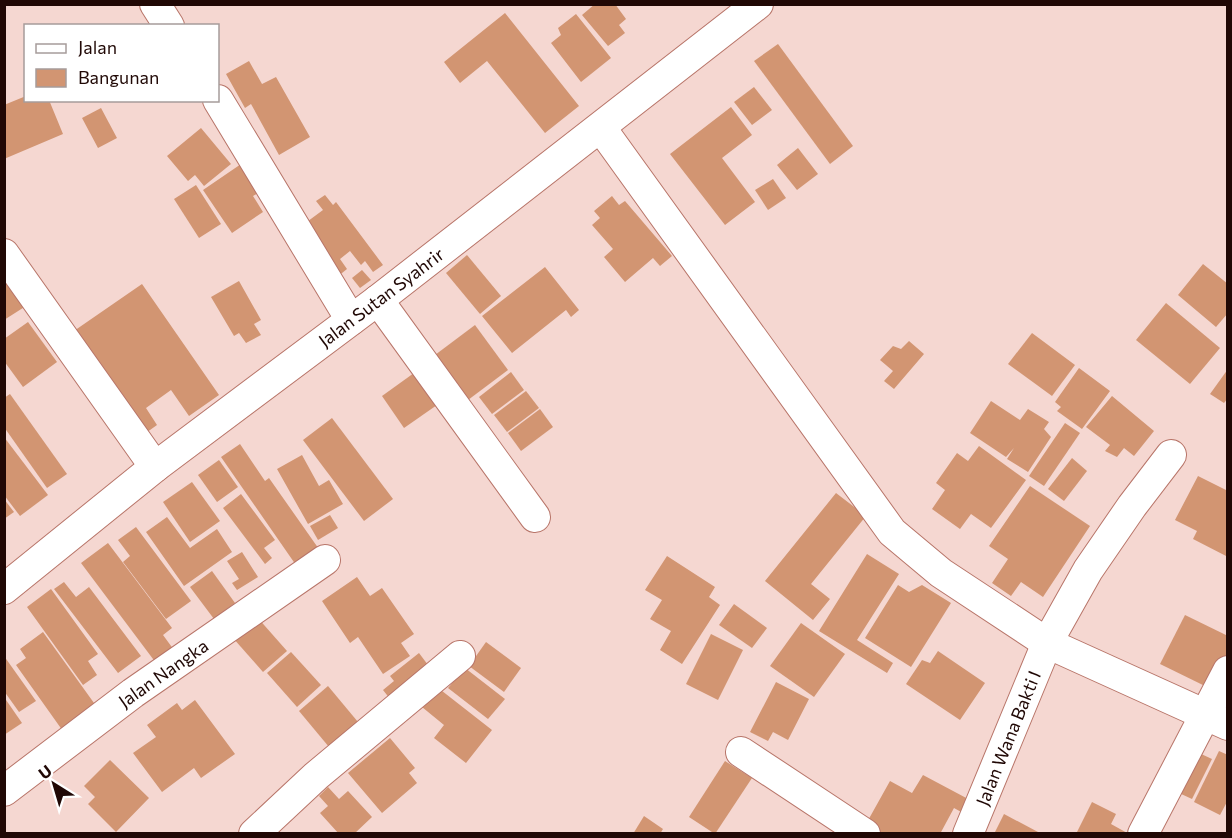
<svg xmlns="http://www.w3.org/2000/svg" width="1232" height="838" font-family="Commissioner,sans-serif">
<rect width="100%" height="100%" fill="#f5d7d1"/>
<g fill="#d29572">
<path d="M595,4H615L626,19L619,25L625,33L608,46L582,15Z"/>
<path d="M505,13L579,106L545,133L487,61L460,83L444,62Z"/>
<path d="M576,14L611,58L581,82L551,43L561,35L558,28Z"/>
<path d="M778,44L853,146L830,164L754,61Z"/>
<path d="M249,61L262,84L276,77L310,137L279,155L251,104L245,108L226,74Z"/>
<path d="M754,87L772,110L752,125L734,102Z"/>
<path d="M26,96V100H49L63,134L4,159V105Z"/>
<path d="M731,107L752,135L722,158L755,202L725,225L670,154Z"/>
<path d="M101,108L117,138L98,148L82,118Z"/>
<path d="M201,128L231,164L204,186L195,175L188,181L167,156Z"/>
<path d="M798,148L818,174L797,190L777,165Z"/>
<path d="M244,162L263,190L253,196L263,212L232,233L203,190Z"/>
<path d="M773,179L786,198L768,210L755,190Z"/>
<path d="M196,185L221,224L199,238L174,199Z"/>
<path d="M325,195L333,205L336,202L383,265L373,272L365,261L361,265L350,251L340,259L347,269L337,277L300,227L323,210L316,201Z"/>
<path d="M612,196L619,205L625,201L672,256L660,266L653,258L625,282L604,257L613,249L592,225L600,218L594,211Z"/>
<path d="M467,255L501,296L480,314L446,273Z"/>
<path d="M1203,264L1228,284V313L1216,327L1178,295Z"/>
<path d="M545,267L579,310L571,317L566,310L512,353L482,316Z"/>
<path d="M362,270L371,280L360,288L352,278Z"/>
<path d="M4,273L26,306L4,320Z"/>
<path d="M239,281L261,320L254,324L261,335L246,343L239,333L234,336L211,297Z"/>
<path d="M142,284L219,395L189,416L171,390L146,408L157,425L143,435L71,333Z"/>
<path d="M1166,303L1220,348L1190,384L1136,340Z"/>
<path d="M28,322L57,362L23,387L4,361V339Z"/>
<path d="M475,325L508,370L464,403L431,358Z"/>
<path d="M1032,333L1075,365L1052,396L1008,364Z"/>
<path d="M909,341L924,354L894,389L884,381L893,371L880,360L893,346L901,349Z"/>
<path d="M1079,368L1110,391L1082,429L1057,411L1061,407L1055,402Z"/>
<path d="M1228,369V398L1224,403L1210,394Z"/>
<path d="M511,372L524,390L492,414L479,397Z"/>
<path d="M414,373L437,405L404,428L382,396Z"/>
<path d="M526,391L539,408L507,432L494,415Z"/>
<path d="M10,394L67,474L47,488L4,427V398Z"/>
<path d="M1112,396L1154,431L1134,456L1124,448L1117,457L1105,451L1110,445L1086,427Z"/>
<path d="M991,401L1020,420L1028,409L1049,422L1044,429L1051,437L1028,472L1007,459L1014,448L1006,457L970,433Z"/>
<path d="M540,409L553,427L521,451L508,433Z"/>
<path d="M332,418L393,499L364,521L303,440Z"/>
<path d="M1065,423L1080,433L1044,486L1029,476Z"/>
<path d="M4,437L48,495L20,516L4,495Z"/>
<path d="M240,444L265,481L269,478L321,552L298,568L221,457Z"/>
<path d="M979,446L1026,480L991,528L971,514L960,529L932,509L945,490L936,483L957,453L968,461Z"/>
<path d="M302,455L319,486L329,480L343,504L308,524L277,469Z"/>
<path d="M1072,458L1087,471L1064,501L1048,489Z"/>
<path d="M219,460L238,487L217,502L198,475Z"/>
<path d="M1198,476L1228,491V557L1193,539L1197,531L1175,520Z"/>
<path d="M192,482L220,521L190,542L163,502Z"/>
<path d="M1030,486L1090,526L1043,597L1021,582L1011,596L992,583L1008,559L989,546Z"/>
<path d="M836,493L866,516L811,584L830,599L813,620L765,581Z"/>
<path d="M241,494L275,540L264,548L272,558L265,564L223,508Z"/>
<path d="M4,499L14,512L4,519Z"/>
<path d="M330,515L338,528L318,540L310,526Z"/>
<path d="M167,517L190,548L217,529L232,552L184,586L146,532Z"/>
<path d="M136,527L191,601L166,619L123,562L130,556L118,540Z"/>
<path d="M108,543L172,628L163,635L174,650L156,663L81,563Z"/>
<path d="M242,552L258,577L237,590L232,583L239,579L227,561Z"/>
<path d="M867,554L899,574L857,640L893,663L887,673L819,631Z"/>
<path d="M667,556L715,587L709,597L720,605L682,664L660,650L671,631L650,619L662,600L645,590Z"/>
<path d="M212,571L235,603L214,619L190,587Z"/>
<path d="M357,577L370,596L382,588L414,634L401,643L410,656L383,674L358,637L350,643L322,601Z"/>
<path d="M64,582L76,597L89,587L141,656L118,673L54,589Z"/>
<path d="M898,585L909,592L922,585L951,603L911,667L865,638Z"/>
<path d="M51,589L98,654L88,661L97,675L83,685L27,607Z"/>
<path d="M734,604L767,628L752,648L719,625Z"/>
<path d="M1185,615L1228,636V652L1209,688L1160,664Z"/>
<path d="M257,617L287,651L263,672L233,638Z"/>
<path d="M801,623L845,654L814,697L770,666Z"/>
<path d="M43,632L99,710L65,734L16,665L26,658L20,649Z"/>
<path d="M711,634L743,650L718,700L686,684Z"/>
<path d="M486,642L521,668L504,692L469,666Z"/>
<path d="M938,651L985,683L960,720L906,684L922,660L930,663Z"/>
<path d="M291,652L321,685L297,707L267,673Z"/>
<path d="M419,653L434,673L394,704L383,690L394,681L390,676Z"/>
<path d="M4,656L36,701L19,712L4,691Z"/>
<path d="M465,668L505,699L488,719L448,688Z"/>
<path d="M776,682L809,699L788,740L773,732L768,741L750,732Z"/>
<path d="M328,686L363,728L334,753L299,711Z"/>
<path d="M437,687L492,730L466,763L434,738L444,725L422,707Z"/>
<path d="M4,697L22,723L4,735Z"/>
<path d="M195,700L235,754L201,778L194,768L162,792L133,753L156,737L147,725L177,703L182,710Z"/>
<path d="M390,738L415,768L409,773L417,783L382,813L348,773Z"/>
<path d="M1219,751L1228,755V800L1220,815L1194,802Z"/>
<path d="M1199,753L1212,759L1192,799L1179,793Z"/>
<path d="M110,760L149,798L116,832L88,804L95,797L84,786Z"/>
<path d="M725,761L752,778L715,834L689,817Z"/>
<path d="M923,775L970,800L963,813L954,808L940,834H883L866,824L890,781L912,793Z"/>
<path d="M328,787L339,799L348,791L372,817L354,834H339L320,813L328,806L319,796Z"/>
<path d="M1092,802L1116,814L1111,824L1129,834H1076Z"/>
<path d="M1004,814L1038,832L1037,834H994Z"/>
<path d="M644,816L663,829L660,834H633Z"/>
</g>
<g fill="none" stroke-linecap="round" stroke-linejoin="round">
<g stroke="#b87569" stroke-width="32">
<g id="minor">
<path d="M155,4L169,26"/>
<path d="M218,100L351,320"/>
<path d="M601,128L892,532L941,573L1047,643L1228,725"/>
<path d="M4,254L155,467"/>
<path d="M378,300L535,517"/>
<path d="M4,589L155,467L378,300L758,4"/>
<path d="M741,752L865,834"/>
<path d="M4,791L133,693L325,560"/>
<path d="M254,834L316,776L460,656"/>
<path d="M968,834L1047,643L1088,570L1132,506L1171,455"/>
<path d="M1143,834L1228,671"/>
</g>
</g>
<use href="#minor" stroke="#fff" stroke-width="30"/>
</g>
<g text-anchor="middle" dominant-baseline="central" stroke-width="5" stroke-linejoin="round" paint-order="stroke">
<g font-size="18" fill="#200805" stroke="#fff">
<text transform="translate(381 297) rotate(-37)">Jalan Sutan Syahrir</text>
<text transform="translate(163 673) rotate(-35)">Jalan Nangka</text>
<text transform="translate(1008 738) rotate(-68)">Jalan Wana Bakti I</text>
</g>
</g>
<rect width="1232" height="838" fill="none" stroke="#200805" stroke-width="12"/>
<rect x="24" y="24" width="195" height="78" fill="#ffffff" stroke="#a69c9b" stroke-width="1.5"/>
<rect x="36" y="44" width="30" height="9" fill="#ffffff" stroke="#a69c9b" stroke-width="1.5"/>
<text x="78" y="54" font-size="18" fill="#200805">Jalan</text>
<rect x="36" y="69" width="30" height="18" fill="#d29572" stroke="#a69c9b" stroke-width="1.5"/>
<text x="78" y="84" font-size="18" fill="#200805">Bangunan</text>
<g transform="translate(54 784) rotate(323)" stroke="#ffffff" stroke-width="4.5" paint-order="stroke">
<path d="M0-4.5L10 22L0 15L-10 22Z" fill="#200805"/>
<text y="-9" font-size="16" font-weight="bold" text-anchor="middle" fill="#200805">U</text>
</g>
</svg>
